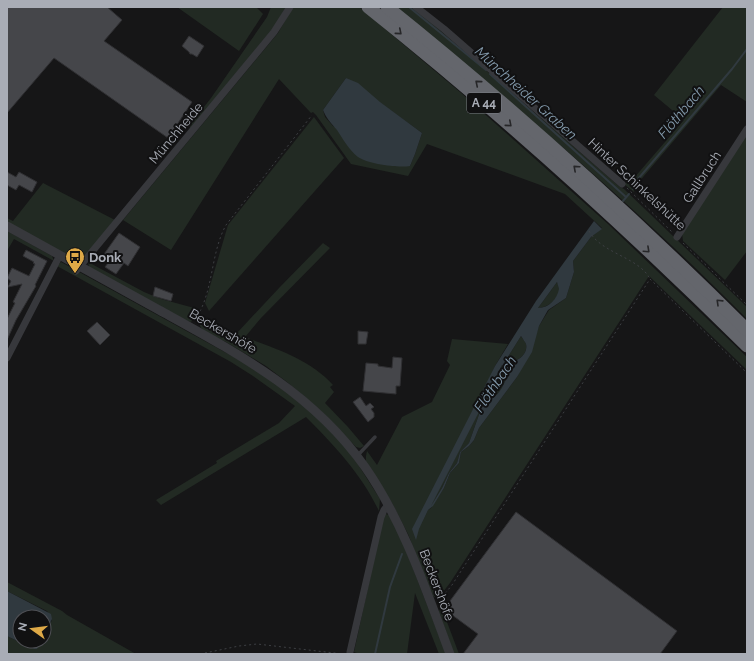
<svg xmlns="http://www.w3.org/2000/svg" width="754" height="661" font-family="Raleway,sans-serif">
<rect width="100%" height="100%" fill="#161617"/>
<g fill="#222a23" fill-rule="evenodd">
<path d="M177,7H256L263,14L239,51Z"/>
<path d="M271,7H286L272,31L190,131V125L211,98L267,17Z"/>
<path d="M293,7H359L460,92L608,224L747,357V370L649,276L450,583L439,597L436,598L433,596L408,534L392,503L366,462V456L367,451L377,465L402,417L432,402L450,365L447,361L452,339L508,344L495,366L419,529L428,510L431,508L444,488L450,473L459,463L461,452L469,446L474,440L479,428L517,377L535,337L539,326L549,310L566,298L574,272L573,261L591,237L602,228L565,194L427,144L408,176L351,164L316,115L313,112L311,113L279,79L171,250L123,220L278,33ZM346,78L422,133L415,154L410,166L333,126L325,117L323,110Z"/>
<path d="M396,7H413L620,187L624,189L747,307V319C722,294 697,269 671,245C583,162 489,84 396,7Z"/>
<path d="M723,7H747V102L721,85L638,183L634,192L624,184L634,178L684,120L654,95Z"/>
<path d="M314,117L344,158L209,311L205,303L228,225Z"/>
<path d="M747,133V251L725,280L683,241L682,233Z"/>
<path d="M43,183L115,220L81,261H78L7,222V218L13,221Z"/>
<path d="M7,231L52,256L54,261L14,239L7,251Z"/>
<path d="M323,243L330,248L261,318L245,337C276,349 310,359 333,385L330,387L334,392L325,403L348,427L364,446L360,448L356,447L318,408L287,382L266,366L226,342L206,333L201,328L199,323L203,317L236,334L279,288Z"/>
<path d="M61,262L259,371L312,412L350,452L380,499L379,511C362,475 334,445 306,417L161,505L156,500L217,463L216,461L279,423L295,406L253,376L231,362L57,266Z"/>
<path d="M88,262L144,292L161,299L198,309L191,322L185,320L89,267Z"/>
<path d="M557,282C558,284 559,286 559,289C560,299 547,308 538,308Z"/>
<path d="M521,336C522,338 525,341 526,344C529,356 513,364 504,363Z"/>
<path d="M502,365L508,374C504,384 501,393 491,399L486,397Z"/>
<path d="M483,403L469,443L460,452L457,463L449,473L442,488L432,505L430,507Z"/>
<path d="M386,514L389,515L402,540L446,654H439L415,593L407,654H360L354,652L383,518Z"/>
<path d="M7,582L62,611L67,615L136,654H7V636L34,649L39,646L41,641H44V636L52,620L47,611L7,591Z"/>
<path d="M441,606L459,654H454L439,612Z"/>
</g>
<g fill="#30393f" fill-rule="evenodd">
<path d="M346,78L358,83L380,102L422,133L415,154L410,166C398,168 368,164 358,157C349,150 343,139 337,130C331,123 326,118 323,110Z"/>
<path d="M594,221L602,229L591,237L573,261L574,272L566,298L548,310L539,326L532,352L517,377L479,428L474,440L469,446L461,452L459,463L450,473L444,488L433,506L428,510L419,529L416,540L412,529L495,366L536,301ZM557,282L559,289C557,299 549,308 538,308ZM521,336C523,339 525,342 526,344C529,356 513,364 504,363ZM502,365L506,369L508,374C504,384 501,393 491,399L486,397ZM482,406L469,443L460,452L457,463L449,473L442,488L431,506Z"/>
<path d="M7,591L51,614L52,619L44,636V617H20V641H41L37,649H34L7,636Z"/>
</g>
<g fill="none" stroke-linecap="round" stroke-linejoin="round">
<g stroke="#30393f" stroke-width="2">
<path d="M409,7L486,70"/>
<path d="M490,74L626,197"/>
<path d="M633,189L638,179L732,69L747,49"/>
<path d="M623,201L629,194"/>
<path d="M375,654L390,587L402,554"/>
</g>
</g>
<g fill="#45464a" stroke="#303033">
<path d="M7,7H107L122,20L104,41L192,102L168,138L54,58L7,113Z"/>
<path d="M189,36L204,46L197,57L192,54H190L189,52L182,46Z"/>
<path d="M7,172L16,177L19,172L37,182L32,192L19,185L16,190L7,185Z"/>
<path d="M119,233L140,247L128,266L124,263L116,274L105,267L108,263L103,260L104,259L102,257Z"/>
<path d="M26,250L47,261L35,285L36,286L16,320L7,340V319L15,303L13,302L22,284L8,287L11,281L7,278L12,268L29,276L35,264L33,263L34,262L23,256Z"/>
<path d="M155,287L173,294L171,301L153,296Z"/>
<path d="M97,322L110,335L100,345L87,331Z"/>
<path d="M358,331L368,332L366,344H358Z"/>
<path d="M393,357L402,358L400,386H396V394L363,391L366,363L378,364V366L392,368Z"/>
<path d="M360,397L366,406L370,403L374,407L371,409L374,413V417L368,422L353,402Z"/>
<path d="M516,512L677,631L660,654H463L478,634L444,609Z"/>
</g>
<g fill="none" stroke-linecap="round" stroke-linejoin="round">
<g stroke="#3d3f43" stroke-width="1" stroke-dasharray="2 3" stroke-linecap="butt">
<path d="M627,188L672,232"/>
<path d="M589,231C602,254 639,257 650,279"/>
<path d="M683,243L747,305"/>
<path d="M195,320C214,292 210,254 226,225L312,115"/>
<path d="M439,601L452,585L650,279L747,373"/>
<path d="M200,654L239,646L257,644L343,654"/>
</g>
<path stroke="#37383c" stroke-width="3.5" d="M358,455L375,437"/>
<g stroke="#37383c" stroke-width="7">
<path d="M416,7L444,29L622,184"/>
<path d="M677,237L747,129"/>
<path d="M76,271L274,32L290,7"/>
<path d="M7,358L60,255"/>
<path d="M350,652L381,517L384,510L388,505"/>
</g>
<path stroke="#37383c" stroke-width="9" d="M7,226C58,254 109,282 159,310C237,353 312,392 365,467C404,523 426,590 450,654"/>
<g stroke="#64666c" stroke-width="13">
<path d="M368,7C501,113 627,227 747,346"/>
<path d="M387,7C513,108 632,216 747,330"/>
</g>
</g>
<defs><path id="oneway-chevron" d="M-2-3.5L2.5 0L-2 3.5" fill="none" stroke-width="1.6" stroke-linecap="round" stroke-linejoin="round"/></defs>
<g stroke="#262628">
<use href="#oneway-chevron" transform="translate(399 32) rotate(40)"/>
<use href="#oneway-chevron" transform="translate(478 83) rotate(-140)"/>
<use href="#oneway-chevron" transform="translate(509 124) rotate(41)"/>
<use href="#oneway-chevron" transform="translate(576 168) rotate(-138)"/>
<use href="#oneway-chevron" transform="translate(647 250) rotate(43)"/>
<use href="#oneway-chevron" transform="translate(719 302) rotate(-136)"/>
</g>
<defs>
<g id="bus-pin" transform="scale(1)"><path d="M0 17L-7.5 6A9.5 9.5 0 1 1 7.5 6Z" fill="#dea947" stroke="#111112"/><path d="M-5-6H5V4H4V6H2V4H-2V6H-4V4H-5ZM-3.5-4V0h7V-4ZM-3.5 1.2v1.5H-2V1.2ZM2 1.2v1.5H3.5V1.2Z" fill="#111"/></g>
</defs>
<g fill-rule="evenodd">
<use href="#bus-pin" x="75" y="257"/>
</g>
<g text-anchor="middle" dominant-baseline="central" stroke-width="4" stroke-linejoin="round" paint-order="stroke">
<rect fill="#111112" stroke="#7b7e85" stroke-width="1" x="467" y="93" width="34" height="20" rx="3"/>
<g font-size="12" font-weight="bold" fill="#a9adb6">
<text x="484" y="103">A 44</text>
</g>
<g font-size="13" fill="#a9adb6" stroke="#111112">
<text transform="translate(176 133) rotate(-50)">Münchheide</text>
<text transform="translate(702 177) rotate(-57)">Gallbruch</text>
<text transform="translate(637 184) rotate(43)">Hinter Schinkelshütte</text>
<text transform="translate(223 331) rotate(30)">Beckershöfe</text>
<text transform="translate(437 585) rotate(69)">Beckershöfe</text>
</g>
<g font-size="13" font-weight="bold" fill="#a9adb6" stroke="#111112" text-anchor="start">
<text x="89" y="257">Donk</text>
</g>
<g font-size="14" font-style="italic" fill="#849bad" stroke="#111112">
<text transform="translate(526 93) rotate(42)">Münchheider Graben</text>
<text transform="translate(681 112) rotate(-50)">Flöthbach</text>
<text transform="translate(495 384) rotate(-56)">Flöthbach</text>
</g>
</g>
<rect width="754" height="661" fill="none" stroke="#a9adb6" stroke-width="16"/>
<g transform="translate(32 629) rotate(284)"><circle r="19" fill="#111112" stroke="#4e4f54"/>
<path d="M0-3L7 15L0 10L-7 15Z" fill="#dea947"/>
<text y="-6" font-size="11" font-weight="bold" text-anchor="middle" fill="#a9adb6">N</text>
</g>
</svg>
